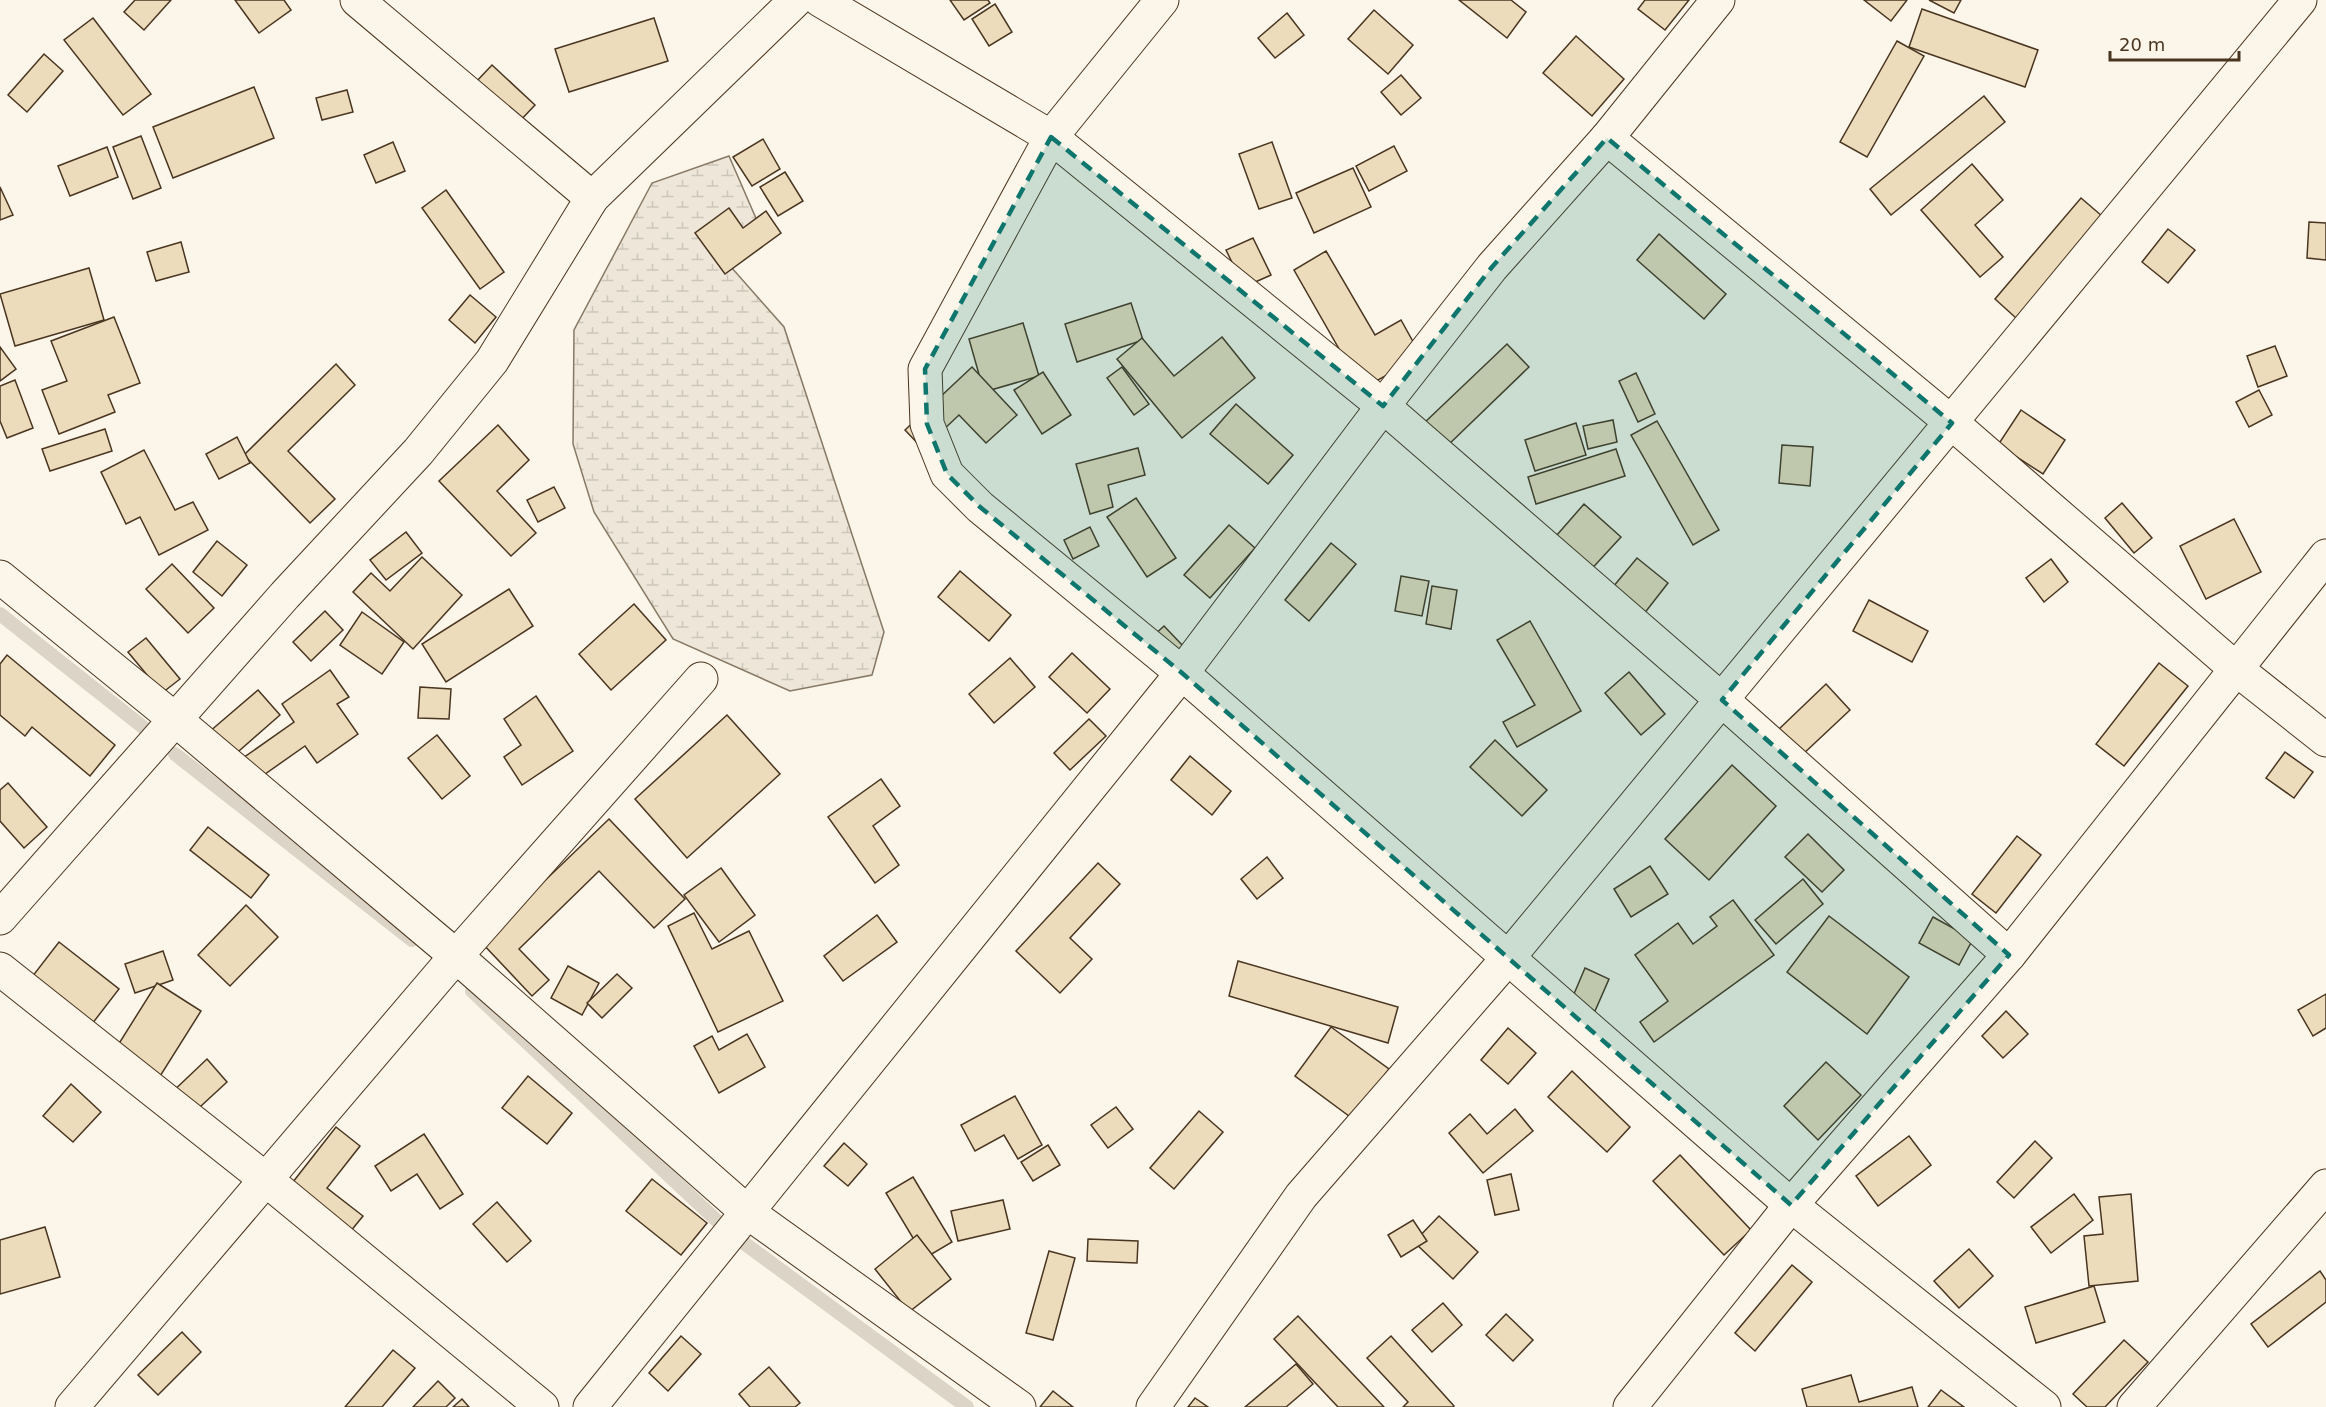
<svg xmlns="http://www.w3.org/2000/svg" width="2326" height="1407" font-family="'DejaVu Sans',sans-serif">
<defs>
<pattern id="wetland-marsh" width="20" height="14" patternUnits="userSpaceOnUse" patternTransform="scale(1.5)"><rect width="20" height="14" fill="#ede6d9"/><path d="M1 5h8M5 5V1M11 12h8M15 12V8" fill="none" stroke="#cdc6ba"/></pattern>
</defs>
<rect width="100%" height="100%" fill="#fbf6e9"/>
<path fill="url(#wetland-marsh)" stroke="#887966" stroke-width="1.5" d="M729,156L758,223L731,267L784,327L884,632L872,675L790,691L673,639L594,512L573,444L574,330L652,183Z"/>
<g fill="none" stroke-linecap="round" stroke-linejoin="round">
<g stroke="#dcd4c6" stroke-width="14">
<path d="M0,614L153,735"/>
<path d="M175,754L412,940"/>
<path d="M472,991L729,1232L967,1407"/>
</g>
</g>
<g fill="#ecdcbc" stroke="#4a3520" stroke-width="1.5">
<path d="M135,0H171L144,30L124,12Z"/>
<path d="M235,0H284L291,10L259,33Z"/>
<path d="M950,0H988L990,3L964,20Z"/>
<path d="M1459,0H1511L1526,12L1507,38Z"/>
<path d="M1645,0H1689L1665,30L1638,9Z"/>
<path d="M1864,0H1907L1891,21Z"/>
<path d="M1929,0H1961L1954,13Z"/>
<path d="M995,4L1012,32L989,46L972,19Z"/>
<path d="M1922,9L2038,50L2025,87L1909,47Z"/>
<path d="M1374,10L1413,45L1388,74L1348,39Z"/>
<path d="M1287,13L1304,35L1275,58L1258,38Z"/>
<path d="M93,18L151,94L123,115L64,40Z"/>
<path d="M654,18L668,61L569,92L555,49Z"/>
<path d="M1576,36L1624,79L1592,116L1543,73Z"/>
<path d="M1897,41L1924,56L1867,157L1840,142Z"/>
<path d="M44,54L63,71L27,112L8,95Z"/>
<path d="M492,65L535,105L518,123L475,83Z"/>
<path d="M1401,75L1421,98L1401,115L1381,92Z"/>
<path d="M254,87L274,138L173,178L153,127Z"/>
<path d="M347,90L353,112L322,120L316,98Z"/>
<path d="M1984,96L2005,122L1891,215L1870,189Z"/>
<path d="M141,136L161,188L133,199L113,147Z"/>
<path d="M763,139L780,169L752,186L733,157Z"/>
<path d="M393,142L405,171L376,183L364,155Z"/>
<path d="M1272,142L1292,198L1259,209L1239,154Z"/>
<path d="M1394,146L1407,171L1369,191L1356,166Z"/>
<path d="M107,147L118,177L70,196L58,166Z"/>
<path d="M1972,164L2003,200L1975,225L2003,257L1980,277L1921,210Z"/>
<path d="M1353,168L1371,207L1314,233L1296,193Z"/>
<path d="M785,172L803,201L778,216L760,187Z"/>
<path d="M0,187L13,215L0,220Z"/>
<path d="M446,190L504,272L480,289L422,208Z"/>
<path d="M2081,198L2102,216L2016,318L1995,299Z"/>
<path d="M729,208L743,228L766,211L781,233L725,274L695,233Z"/>
<path d="M2309,222L2326,223V260L2307,258Z"/>
<path d="M2168,229L2195,250L2168,283L2142,262Z"/>
<path d="M1659,234L1726,294L1704,319L1637,260Z"/>
<path d="M1253,238L1271,275L1244,287L1226,250Z"/>
<path d="M181,242L189,272L156,281L147,252Z"/>
<path d="M1326,251L1375,335L1401,320L1421,356L1362,389L1294,270Z"/>
<path d="M89,268L104,320L15,346L0,294Z"/>
<path d="M470,295L496,317L475,343L449,320Z"/>
<path d="M1131,303L1143,340L1077,362L1065,324Z"/>
<path d="M114,317L140,383L108,395L115,412L59,434L42,390L67,381L51,341Z"/>
<path d="M1023,323L1039,376L984,392L969,339Z"/>
<path d="M1222,337L1255,378L1182,438L1117,359L1142,338L1174,376Z"/>
<path d="M1507,344L1529,367L1444,449L1422,425Z"/>
<path d="M2275,346L2287,376L2258,387L2247,356Z"/>
<path d="M0,347L16,369L0,381Z"/>
<path d="M336,364L355,385L288,451L335,499L310,523L244,455Z"/>
<path d="M972,367L1017,415L986,443L959,415L923,449L905,430Z"/>
<path d="M1122,367L1149,404L1134,415L1107,378Z"/>
<path d="M1043,372L1071,415L1042,434L1014,390Z"/>
<path d="M1636,373L1655,414L1638,422L1619,381Z"/>
<path d="M15,380L33,428L7,438L0,421V386Z"/>
<path d="M2259,390L2272,415L2249,427L2236,402Z"/>
<path d="M1236,404L1293,455L1268,484L1210,434Z"/>
<path d="M2021,410L2065,440L2043,474L1998,445Z"/>
<path d="M1613,420L1617,442L1588,449L1583,426Z"/>
<path d="M1657,421L1719,530L1693,545L1631,435Z"/>
<path d="M1576,423L1586,455L1535,471L1525,440Z"/>
<path d="M498,425L529,460L497,491L536,533L511,556L439,481Z"/>
<path d="M105,429L112,451L50,471L42,449Z"/>
<path d="M237,437L250,463L219,479L206,454Z"/>
<path d="M1782,445L1813,447L1810,486L1779,483Z"/>
<path d="M1138,448L1145,475L1108,485L1113,507L1090,514L1076,464Z"/>
<path d="M1616,449L1625,476L1536,504L1528,477Z"/>
<path d="M144,450L175,510L193,502L208,530L159,555L140,517L126,524L101,472Z"/>
<path d="M554,487L565,508L538,522L527,500Z"/>
<path d="M1136,498L1176,558L1147,577L1107,517Z"/>
<path d="M2122,503L2152,538L2134,553L2105,518Z"/>
<path d="M1584,504L1621,537L1586,575L1550,543Z"/>
<path d="M2234,519L2261,572L2206,599L2180,546Z"/>
<path d="M1229,525L1255,548L1210,598L1184,575Z"/>
<path d="M1090,527L1099,546L1073,559L1064,540Z"/>
<path d="M406,532L422,553L386,580L370,560Z"/>
<path d="M217,541L247,565L222,596L193,572Z"/>
<path d="M1331,543L1356,564L1309,621L1285,600Z"/>
<path d="M422,557L462,595L413,649L353,592L371,573L390,591Z"/>
<path d="M1637,558L1668,583L1640,619L1608,593Z"/>
<path d="M2051,559L2068,582L2044,602L2026,578Z"/>
<path d="M172,564L214,608L188,633L146,589Z"/>
<path d="M960,571L1011,615L989,641L938,597Z"/>
<path d="M1401,576L1429,581L1422,616L1395,611Z"/>
<path d="M1432,586L1457,590L1451,629L1426,624Z"/>
<path d="M509,589L533,626L446,682L422,644Z"/>
<path d="M1869,600L1928,631L1912,662L1853,631Z"/>
<path d="M634,604L666,640L611,690L579,654Z"/>
<path d="M325,611L343,630L311,661L293,642Z"/>
<path d="M362,612L404,642L382,674L340,645Z"/>
<path d="M1530,621L1581,711L1517,747L1503,722L1535,705L1497,640Z"/>
<path d="M1164,626L1185,648L1160,673L1138,650Z"/>
<path d="M146,638L180,679L162,693L128,652Z"/>
<path d="M1072,653L1110,689L1087,713L1049,677Z"/>
<path d="M7,655L115,745L90,776L32,727L25,736L0,715V664Z"/>
<path d="M1010,658L1035,687L994,723L969,694Z"/>
<path d="M2159,663L2188,686L2124,766L2096,744Z"/>
<path d="M330,670L349,697L337,704L358,734L317,763L305,746L258,779L243,758L294,722L282,704Z"/>
<path d="M1629,672L1665,714L1641,735L1605,693Z"/>
<path d="M1826,684L1850,710L1801,756L1777,731Z"/>
<path d="M420,687L451,689L449,719L418,718Z"/>
<path d="M258,690L280,715L231,758L209,732Z"/>
<path d="M536,696L573,751L522,785L504,757L521,745L504,719Z"/>
<path d="M727,715L780,774L687,858L635,799Z"/>
<path d="M1089,719L1106,736L1070,770L1054,753Z"/>
<path d="M437,735L470,776L442,799L408,758Z"/>
<path d="M1495,740L1547,790L1522,816L1470,767Z"/>
<path d="M2285,752L2313,772L2294,798L2266,778Z"/>
<path d="M1190,756L1231,791L1212,815L1171,780Z"/>
<path d="M1732,765L1776,806L1709,880L1665,839Z"/>
<path d="M881,779L900,806L873,826L899,865L875,883L828,817Z"/>
<path d="M8,783L47,827L24,848L0,821V790Z"/>
<path d="M609,819L685,899L654,928L599,871L519,949L549,980L532,996L481,942Z"/>
<path d="M208,827L269,875L251,898L190,850Z"/>
<path d="M1808,834L1844,870L1822,892L1785,857Z"/>
<path d="M2017,836L2041,855L1996,913L1972,894Z"/>
<path d="M1267,857L1283,878L1257,899L1241,879Z"/>
<path d="M1098,863L1120,884L1070,938L1092,959L1060,993L1016,951Z"/>
<path d="M1650,866L1668,894L1631,917L1614,889Z"/>
<path d="M721,868L755,915L719,942L684,895Z"/>
<path d="M1803,879L1823,904L1776,944L1755,920Z"/>
<path d="M1733,900L1774,955L1654,1042L1640,1022L1668,1001L1635,955L1678,923L1693,944L1717,926L1710,917Z"/>
<path d="M246,905L278,937L230,986L198,955Z"/>
<path d="M694,913L712,949L749,931L783,1001L718,1032L668,926Z"/>
<path d="M877,915L897,942L843,981L824,956Z"/>
<path d="M1829,916L1909,977L1867,1034L1787,972Z"/>
<path d="M1933,917L1973,939L1959,965L1919,943Z"/>
<path d="M59,942L119,989L85,1033L25,986Z"/>
<path d="M163,951L173,980L135,993L125,964Z"/>
<path d="M1238,961L1398,1007L1388,1043L1229,996Z"/>
<path d="M568,966L599,983L582,1015L551,998Z"/>
<path d="M1585,968L1609,979L1595,1011L1571,1001Z"/>
<path d="M617,974L632,988L602,1018L587,1003Z"/>
<path d="M157,983L201,1011L152,1089L108,1061Z"/>
<path d="M2326,994V1028L2313,1036L2298,1010Z"/>
<path d="M2006,1011L2028,1034L2003,1058L1982,1036Z"/>
<path d="M1331,1027L1389,1069L1353,1119L1295,1076Z"/>
<path d="M1508,1028L1536,1053L1508,1084L1481,1060Z"/>
<path d="M747,1034L765,1067L719,1093L694,1046L712,1036L719,1050Z"/>
<path d="M207,1059L227,1082L188,1118L168,1096Z"/>
<path d="M1826,1062L1861,1095L1818,1140L1784,1106Z"/>
<path d="M1572,1071L1630,1127L1607,1152L1548,1097Z"/>
<path d="M528,1076L572,1113L547,1144L502,1108Z"/>
<path d="M71,1084L101,1112L73,1142L43,1116Z"/>
<path d="M1015,1096L1042,1145L1018,1159L1004,1135L975,1151L961,1125Z"/>
<path d="M1116,1107L1133,1129L1108,1148L1091,1125Z"/>
<path d="M1515,1109L1533,1131L1483,1173L1449,1133L1470,1114L1487,1134Z"/>
<path d="M1199,1111L1223,1132L1174,1189L1150,1168Z"/>
<path d="M336,1127L360,1146L327,1188L363,1216L341,1243L282,1196Z"/>
<path d="M424,1134L463,1194L440,1209L417,1174L391,1191L375,1166Z"/>
<path d="M1909,1136L1931,1165L1878,1206L1856,1176Z"/>
<path d="M2035,1141L2052,1158L2014,1198L1997,1182Z"/>
<path d="M844,1143L867,1164L848,1186L824,1166Z"/>
<path d="M1048,1145L1060,1165L1033,1181L1021,1162Z"/>
<path d="M1680,1155L1751,1230L1724,1255L1653,1181Z"/>
<path d="M1511,1174L1519,1210L1495,1215L1487,1180Z"/>
<path d="M913,1177L952,1242L925,1258L886,1193Z"/>
<path d="M652,1179L707,1223L681,1255L626,1211Z"/>
<path d="M2074,1194L2093,1220L2051,1253L2031,1227Z"/>
<path d="M2131,1194L2138,1281L2089,1286L2084,1236L2103,1234L2099,1197Z"/>
<path d="M1003,1200L1010,1229L958,1241L951,1211Z"/>
<path d="M497,1202L531,1241L507,1262L473,1224Z"/>
<path d="M1439,1216L1478,1252L1453,1279L1414,1242Z"/>
<path d="M1413,1220L1427,1241L1401,1257L1388,1235Z"/>
<path d="M45,1227L60,1277L0,1294V1240Z"/>
<path d="M917,1235L951,1279L909,1312L875,1269Z"/>
<path d="M1088,1239L1138,1241L1137,1263L1087,1261Z"/>
<path d="M1969,1249L1993,1276L1959,1308L1934,1281Z"/>
<path d="M1049,1251L1075,1258L1053,1340L1026,1333Z"/>
<path d="M1792,1265L1812,1282L1755,1351L1735,1333Z"/>
<path d="M2320,1271L2326,1280V1302L2268,1347L2251,1324Z"/>
<path d="M2094,1286L2105,1322L2036,1343L2025,1307Z"/>
<path d="M1443,1303L1462,1325L1432,1352L1412,1330Z"/>
<path d="M1506,1314L1533,1340L1513,1361L1486,1335Z"/>
<path d="M1298,1316L1384,1407H1338L1274,1339Z"/>
<path d="M182,1332L201,1352L158,1395L138,1375Z"/>
<path d="M681,1336L701,1354L668,1391L649,1373Z"/>
<path d="M1391,1336L1454,1406L1453,1407H1403L1408,1402L1367,1358Z"/>
<path d="M2124,1340L2148,1362L2105,1407H2087L2073,1394Z"/>
<path d="M393,1350L415,1368L382,1407H345Z"/>
<path d="M1296,1364L1313,1384L1286,1407H1245Z"/>
<path d="M769,1367L800,1403L795,1407H750L739,1394Z"/>
<path d="M1851,1375L1859,1402L1912,1387L1918,1407H1807L1802,1389Z"/>
<path d="M438,1381L455,1398L446,1407H413Z"/>
<path d="M1941,1390L1964,1407H1928Z"/>
<path d="M1053,1391L1073,1407H1040Z"/>
<path d="M1195,1398L1208,1407H1188Z"/>
<path d="M462,1399L469,1407H453Z"/>
</g>
<g fill="none" stroke-linecap="round" stroke-linejoin="round">
<g stroke="#4a3520" stroke-width="35">
<g id="minor">
<path d="M357,0L592,198"/>
<path d="M820,0L1051,137L1383,406L1722,700L2009,955"/>
<path d="M1162,0L1051,137L925,369L927,424L947,474L980,507L1182,673L1791,1205L2044,1407"/>
<path d="M1607,138L1952,423L2235,668L2326,740"/>
<path d="M0,577L177,721L456,956L746,1211L1019,1407"/>
<path d="M0,918L285,595L418,452L492,361L592,198L796,0"/>
<path d="M0,969L264,1178L542,1407"/>
<path d="M72,1407L456,956L701,679"/>
<path d="M590,1407L1182,673L1383,406L1492,267L1607,138L1718,0"/>
<path d="M1153,1407L1301,1196L1508,958L2300,0"/>
<path d="M1630,1407L1791,1205L2009,955L2326,556"/>
<path d="M2134,1407L2326,1186"/>
</g>
</g>
<use href="#minor" stroke="#fbf6e9" stroke-width="33"/>
</g>
<path fill="#0f766e" fill-opacity="0.2" stroke="#0f766e" stroke-width="4.5" stroke-dasharray="12 8" stroke-linejoin="round" d="M1051,137L1383,406L1492,267L1607,138L1952,423L1722,700L2009,955L1791,1205L1182,673L980,507L947,474L927,424L925,369Z"/>
<path d="M2110 51v9h129v-9" fill="none" stroke="#4a3520" stroke-width="3"/>
<text x="2119" y="51" font-size="18" fill="#4a3520" stroke="#fbf6e9" stroke-width="4.5" paint-order="stroke">20 m</text>
</svg>
